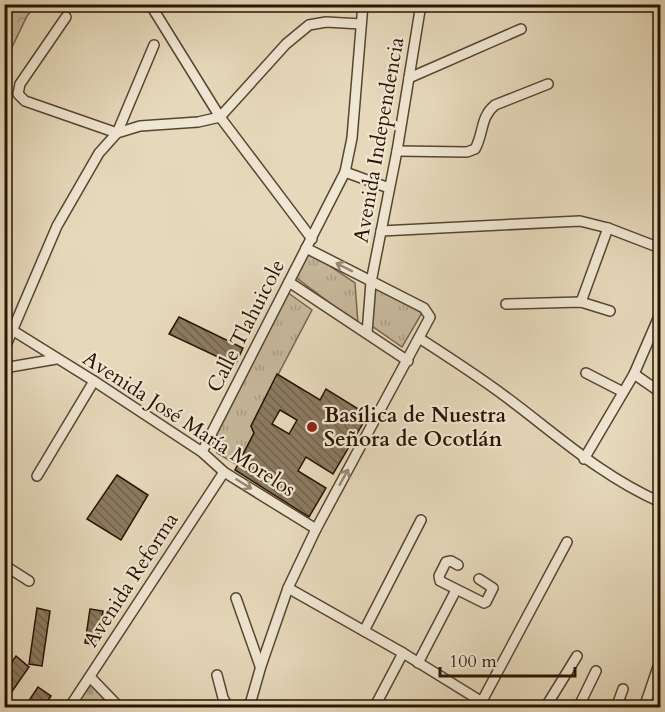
<svg xmlns="http://www.w3.org/2000/svg" width="665" height="712" font-family="Cardo,serif">
<defs>
<pattern id="forest-crowns" width="20" height="18" patternUnits="userSpaceOnUse" patternTransform="scale(1.5)"><rect width="20" height="18" fill="#c6b89b"/><path d="M2 6a3 3 0 1 1 6 0M12 15a3 3 0 1 1 6 0" fill="none" stroke="#aa9d84"/></pattern>
<pattern id="cemetery-stones" width="16" height="16" patternUnits="userSpaceOnUse" patternTransform="scale(1.5)"><rect width="16" height="16" fill="#c6b89b"/><path d="M2 7V4a2 2 0 0 1 4 0v3zM10 15v-3a2 2 0 0 1 4 0v3z" fill="#aa9d84"/></pattern>
<pattern id="park-tufts" width="24" height="20" patternUnits="userSpaceOnUse" patternTransform="scale(1.5)"><rect width="24" height="20" fill="#c6b89b"/><path d="M3 7l-1-3M5 7V3M7 7l1-3M15 17l-1-3M17 17v-4M19 17l1-3" fill="none" stroke="#aa9d84"/></pattern>
<pattern id="building-back-hatch" width="6" height="6" patternUnits="userSpaceOnUse" patternTransform="scale(1.5)"><rect width="6" height="6" fill="#8b7a61"/><path d="M-1 5l2 2M0 0l6 6M5-1l2 2" fill="none" stroke="#72634e"/></pattern>
</defs>
<rect width="100%" height="100%" fill="#e6d9bb"/>
<filter id="stains"><feTurbulence type="fractalNoise" baseFrequency=".00333" numOctaves="4"/><feColorMatrix values="0 0 0 0 .2 0 0 0 0 .09 0 0 0 0 .02 0 0 0 .5 -.17"/></filter>
<radialGradient id="worn" r=".72"><stop offset=".6" stop-color="#630" stop-opacity="0"/><stop offset="1" stop-color="#630" stop-opacity=".3"/></radialGradient>
<path fill="url(#forest-crowns)" stroke="#78664e" stroke-width="1.5" d="M5,4L36,5L27,16L5,62Z"/>
<path fill="url(#cemetery-stones)" stroke="#78664e" stroke-width="1.5" d="M91,682L115,708H74Z"/>
<g fill="url(#park-tufts)" stroke="#78664e" stroke-width="1.5">
<path d="M306,250L355,283L358,324L294,276Z"/>
<path d="M376,287L422,313L402,347L372,326L373,291Z"/>
<path d="M287,292L312,310L251,426L254,433L237,465L217,453L211,442Z"/>
</g>
<g fill="url(#building-back-hatch)" stroke="#291400" stroke-width="1.5" fill-rule="evenodd">
<path d="M179,317L243,348L235,365L169,334Z"/>
<path d="M277,374L320,400L326,389L368,415L333,474L306,457L298,471L326,488L309,517L235,470L254,433L251,426ZM280,410L297,420L289,434L272,424Z"/>
<path d="M117,475L148,495L121,540L87,519Z"/>
<path d="M37,608L50,611L42,666L29,664Z"/>
<path d="M90,609L103,611L97,645L85,643Z"/>
<path d="M16,656L29,667L4,703V673Z"/>
<path d="M38,687L51,696L43,708H24Z"/>
</g>
<g fill="none" stroke-linecap="round" stroke-linejoin="round">
<g stroke="#58452f" stroke-width="12">
<g id="minor">
<path d="M150,4L220,117L312,239"/>
<path d="M66,17L20,84L18,94L25,101L117,133L154,45"/>
<path d="M409,78L521,29"/>
<path d="M397,151L467,152L475,149C484,133 480,117 495,105L548,84"/>
<path d="M345,172L389,188"/>
<path d="M381,231L580,221L608,228L660,248"/>
<path d="M289,282L408,361"/>
<path d="M581,302L608,228"/>
<path d="M506,304L581,302L610,311"/>
<path d="M12,330L94,381L202,452L224,472L316,529"/>
<path d="M367,333L371,282L397,151L421,4"/>
<path d="M419,338C447,356 475,374 502,394C555,433 599,475 660,502"/>
<path d="M4,350L57,226L99,153L117,133L140,126L198,122L220,117L286,44L309,25L326,22L361,24"/>
<path d="M4,368L56,359"/>
<path d="M586,373L623,392"/>
<path d="M634,374L660,392"/>
<path d="M202,452L345,172L352,138L363,4"/>
<path d="M584,459L634,374L660,314"/>
<path d="M37,476L94,381"/>
<path d="M4,565L29,581"/>
<path d="M458,565L451,561L446,562L439,576L440,581L484,603L486,602L493,588L479,579"/>
<path d="M288,588L403,653L492,708"/>
<path d="M660,596V600"/>
<path d="M236,598L260,666"/>
<path d="M364,631L421,520"/>
<path d="M418,663L456,590"/>
<path d="M217,675L223,698L229,708"/>
<path d="M90,677L120,708"/>
<path d="M482,701L567,542"/>
<path d="M69,708L224,472"/>
<path d="M247,708L251,701L261,666L288,588L316,529L430,317L424,308L306,248"/>
<path d="M374,708L403,653"/>
<path d="M545,708L577,656"/>
<path d="M578,708L596,671"/>
<path d="M616,708L623,689"/>
<path d="M644,708L660,661"/>
</g>
</g>
<use href="#minor" stroke="#efe6d3" stroke-width="9"/>
</g>
<defs><path id="oneway-shaft" d="M-6 0H5M1.5-3L5.5 0L1.5 3" fill="none" stroke-width="1.6" stroke-linecap="round" stroke-linejoin="round" transform="scale(1.5)"/></defs>
<g stroke="#968874">
<use href="#oneway-shaft" transform="translate(344 267) rotate(-153)"/>
<use href="#oneway-shaft" transform="translate(344 477) rotate(-61)"/>
<use href="#oneway-shaft" transform="translate(244 484) rotate(32)"/>
</g>
<circle fill="#8f2418" stroke="#efe6d3" stroke-width="2" cx="312" cy="427" r="6"/>
<g text-anchor="middle" dominant-baseline="central" stroke-width="4.5" stroke-linejoin="round" paint-order="stroke">
<g font-size="21" fill="#291400" stroke="#efe6d3">
<text transform="translate(379 140) rotate(-80)">Avenida Independencia</text>
<text transform="translate(246 326) rotate(-63)">Calle Tlahuicole</text>
<text transform="translate(189 424) rotate(33)">Avenida José María Morelos</text>
<text transform="translate(131 580) rotate(-57)">Avenida Reforma</text>
</g>
<g font-size="21" font-weight="bold" fill="#291400" stroke="#efe6d3" text-anchor="start">
<text x="324" y="415">Basílica de Nuestra<tspan x="324" dy="24">Señora de Ocotlán</tspan></text>
</g>
</g>
<rect width="665" height="712" fill="none" stroke="#e6d9bb" stroke-width="24"/>
<rect x="6" y="6" width="653" height="700" fill="none" stroke="#291400" stroke-width="3"/>
<rect x="12" y="12" width="641" height="688" fill="none" stroke="#291400" stroke-width="1.5"/>
<path d="M440 667v9h135v-9" fill="none" stroke="#291400" stroke-width="3"/>
<text x="449" y="667" font-size="18" fill="#291400" stroke="#efe6d3" stroke-width="4.5" paint-order="stroke">100 m</text>
<rect width="100%" height="100%" filter="url(#stains)"/>
<rect width="100%" height="100%" fill="url(#worn)"/>
</svg>
